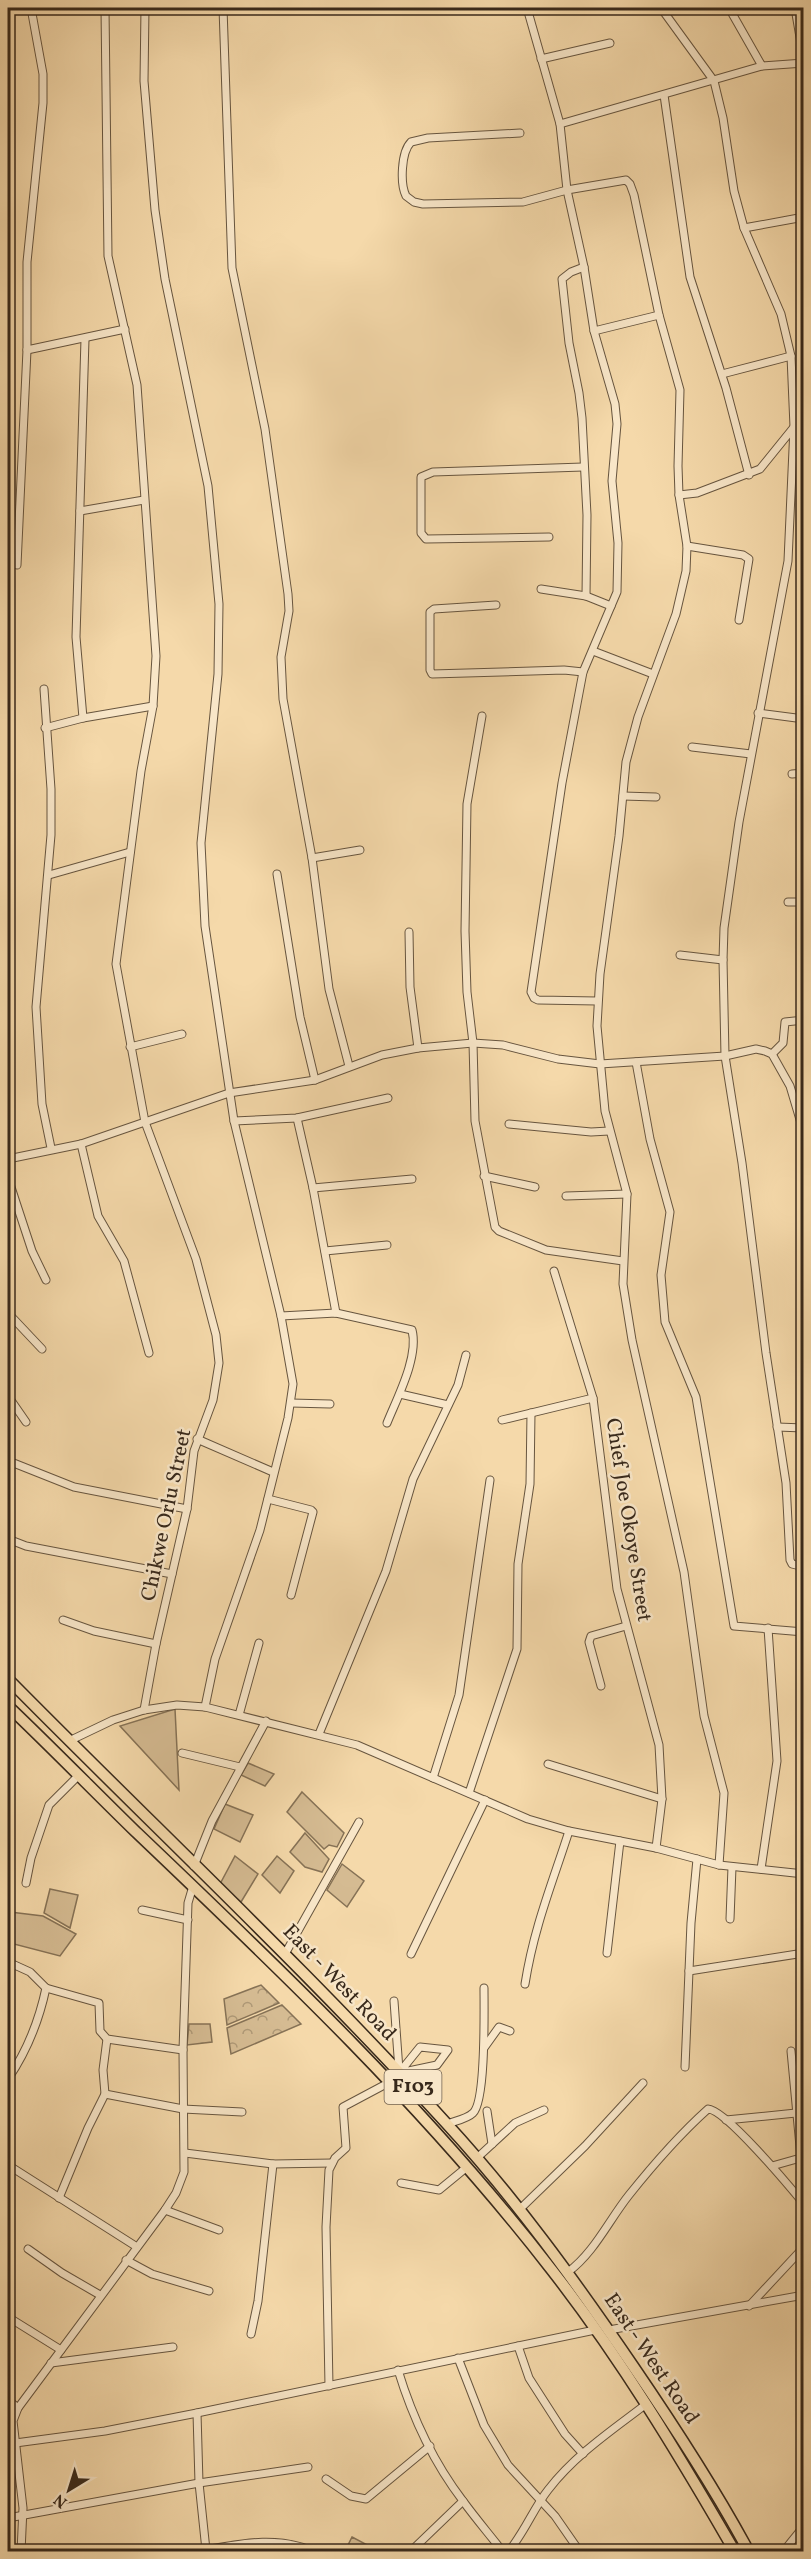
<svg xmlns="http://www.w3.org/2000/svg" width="811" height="2559" font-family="Vollkorn,serif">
<defs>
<pattern id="forest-crowns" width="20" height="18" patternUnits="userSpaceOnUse" patternTransform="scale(1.5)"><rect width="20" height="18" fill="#d5bb92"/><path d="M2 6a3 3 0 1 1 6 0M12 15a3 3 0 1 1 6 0" fill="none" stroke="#ae9876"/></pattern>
</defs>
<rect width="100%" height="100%" fill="#f5d9aa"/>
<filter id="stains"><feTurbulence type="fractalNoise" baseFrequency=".00333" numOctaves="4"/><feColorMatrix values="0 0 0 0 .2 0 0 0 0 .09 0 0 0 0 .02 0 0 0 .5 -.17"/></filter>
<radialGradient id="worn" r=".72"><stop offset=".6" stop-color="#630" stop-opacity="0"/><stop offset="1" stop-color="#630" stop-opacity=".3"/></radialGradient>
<g fill="#d5bb92" stroke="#867256" stroke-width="1.5">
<path d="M175,1709L179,1790L120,1726Z"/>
<path d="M248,1763L274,1774L265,1786L241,1775Z"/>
<path d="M302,1792L344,1833L337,1847L329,1845L324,1849L287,1812Z"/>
<path d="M225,1804L253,1815L240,1842L214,1829Z"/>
<path d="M305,1833L329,1859L322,1872L305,1867L290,1852Z"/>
<path d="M235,1856L258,1874L241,1902L220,1884Z"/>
<path d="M277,1856L294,1871L280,1893L262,1875Z"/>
<path d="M342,1864L364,1881L347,1907L327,1890Z"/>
<path d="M50,1889L78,1895L70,1928L44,1913Z"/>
<path d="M10,1912L43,1916L76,1934L60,1956L10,1943Z"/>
</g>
<g fill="url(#forest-crowns)" stroke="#867256" stroke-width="1.5">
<path d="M261,1985L279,2003L227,2025L224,1999Z"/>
<path d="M282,2005L301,2024L231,2054L227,2028Z"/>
<path d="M189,2024H210L212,2042L187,2045Z"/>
<path d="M352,2537L373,2548L371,2551H345Z"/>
</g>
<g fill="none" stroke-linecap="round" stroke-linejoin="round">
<g stroke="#67553f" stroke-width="9">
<g id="street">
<path d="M105,8L108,256L137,385L156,656L153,706L141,771L116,964L145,1122L196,1259L216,1335L219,1363L213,1400L194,1451L187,1509L156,1644L144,1710"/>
<path d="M145,8L144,81L155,210L165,279L208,486L219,604L218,674L201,843L205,926L234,1121L281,1316L293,1384L288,1418L260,1530L215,1659L205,1707"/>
<path d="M223,8L232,268L265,429L288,594L289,611L281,657L283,699L312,858L329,989L349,1066"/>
<path d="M527,8L560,124L567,190L584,267L594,331L615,404L617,424L612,481L618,543L617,592L583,672L562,783L531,992L534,998L538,1000L597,1001"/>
<path d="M661,8L714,81L723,118L734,191L744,228L781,314L791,356L794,427L788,561L739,822L724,928L723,960L725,1056L742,1163L766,1353L786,1483L790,1560L792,1564L804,1567"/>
<path d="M729,8L762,66L804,63"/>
<path d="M795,8L804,61"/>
<path d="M541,59L610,43"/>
<path d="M664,95L690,277L726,388L749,475"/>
<path d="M560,124L762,66"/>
<path d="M520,133L428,138L411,142C401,152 400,184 406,196L414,202L423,204L523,202L567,190L626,180L630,184L634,195L659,315L680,390L678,466L679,495L687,546L686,571L676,614L638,717L626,762L619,836L600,974L597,1026L605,1111L627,1194L623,1284L632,1340L684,1572L704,1716L724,1793L719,1865"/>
<path d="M744,228L804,217"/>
<path d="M584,267L571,272L562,279L569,343L579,393L582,418L587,515L586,596"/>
<path d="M594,331L659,315"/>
<path d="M27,350L125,329"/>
<path d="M722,374L791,356"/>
<path d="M679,495L697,493L760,469L794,427"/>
<path d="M80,511L144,500"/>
<path d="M549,537L426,539L421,533V477L433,472L583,467"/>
<path d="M687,546L743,555L749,559L739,620"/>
<path d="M17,565L27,350V262L43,103V74L31,8"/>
<path d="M541,589L586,596L611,606"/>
<path d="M496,605L434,609L430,612V670L432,674L564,670L583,672"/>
<path d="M593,651L653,674"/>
<path d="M44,689L51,789V835L36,1007L42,1104L51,1148"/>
<path d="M758,713L804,719"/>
<path d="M482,716L467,804L465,931L467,992L473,1043L475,1121L495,1227L499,1231L546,1250L623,1261"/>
<path d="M83,718L76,637L85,339"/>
<path d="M45,728L83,718L153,706"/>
<path d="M692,747L751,754"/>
<path d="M792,774L804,773"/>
<path d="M623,796L656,797"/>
<path d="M312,858L360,850"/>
<path d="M277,874L300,1017L315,1080"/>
<path d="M49,875L130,852"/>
<path d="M788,902H804"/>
<path d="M409,932L410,987L418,1048"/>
<path d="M680,955L723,960"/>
<path d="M130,1047L182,1034"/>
<path d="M772,1054L783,1043L785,1022L804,1020"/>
<path d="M636,1062L650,1139L670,1212L661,1275L665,1322L696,1397L734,1626L804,1632"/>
<path d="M297,1118L313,1188L336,1313"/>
<path d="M234,1121L297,1118L388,1098"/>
<path d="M509,1124L591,1132L609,1131"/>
<path d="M81,1144L98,1216L124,1261L149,1353"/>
<path d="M8,1159L81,1144L229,1093L315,1080L382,1055L418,1048L473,1043L503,1045L558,1059L600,1064L725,1056L756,1049L765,1051L772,1054L790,1086L804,1133"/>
<path d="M484,1176L535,1187"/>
<path d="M8,1178L32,1251L46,1280"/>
<path d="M313,1188L412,1179"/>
<path d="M566,1196L627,1194"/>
<path d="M325,1251L387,1245"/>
<path d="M554,1271L593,1398L617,1589L659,1745L662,1799L656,1848"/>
<path d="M8,1313L42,1349"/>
<path d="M281,1316L336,1313L412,1330C419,1357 397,1398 387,1423"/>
<path d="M400,1394L448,1405"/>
<path d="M8,1396L26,1422"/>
<path d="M291,1403L330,1404"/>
<path d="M502,1420L593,1398"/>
<path d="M777,1427L804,1428"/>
<path d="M197,1439L273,1472"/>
<path d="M11,1462L74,1487L187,1509"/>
<path d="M268,1499L311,1510L313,1512L291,1595"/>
<path d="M8,1539L26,1546L172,1574"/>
<path d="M63,1620L94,1631L156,1644"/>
<path d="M601,1686L589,1642L591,1636L626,1626"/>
<path d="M239,1715L259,1643"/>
<path d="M319,1734L386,1571L413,1479L458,1385L466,1355"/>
<path d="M69,1741L113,1720L144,1710L177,1705L205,1707L357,1745L528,1819L569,1831L656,1848L719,1865L804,1874"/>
<path d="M182,1753L240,1767"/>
<path d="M548,1764L662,1799"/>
<path d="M433,1778L459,1695L490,1480"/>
<path d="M469,1793L517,1649L518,1564L530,1484L531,1413"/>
<path d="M194,1866L212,1821L266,1721"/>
<path d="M761,1869L777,1761L768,1628"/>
<path d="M26,1883L31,1858L49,1805L79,1775"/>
<path d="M142,1910L188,1920"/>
<path d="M730,1919L732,1867"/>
<path d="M607,1953L620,1841"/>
<path d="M285,1954L359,1822"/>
<path d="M411,1954L485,1800"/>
<path d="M8,1962L30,1972L46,1988L99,2003L100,2031L107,2039L183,2050"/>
<path d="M689,1971L804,1953"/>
<path d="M525,1984C534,1927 552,1884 569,1831"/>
<path d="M394,2001L399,2070"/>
<path d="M420,2047L448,2050L437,2065L399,2073Z"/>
<path d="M484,2048L499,2027L510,2031"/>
<path d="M791,2051L801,2157"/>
<path d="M685,2067L691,1923L697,1859"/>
<path d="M8,2079C27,2051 39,2021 46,1988"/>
<path d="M105,2094L103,2070L107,2039"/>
<path d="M487,2111L492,2144"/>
<path d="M726,2120L796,2113"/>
<path d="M447,2124C455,2121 467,2119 473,2113C486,2101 484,2009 484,1988"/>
<path d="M185,2153L273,2164L332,2163"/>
<path d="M477,2158L515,2123L544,2110"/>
<path d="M8,2165L137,2247"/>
<path d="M772,2166L804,2157"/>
<path d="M401,2183L439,2190L467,2167"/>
<path d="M59,2198L88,2128L105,2094L183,2109L242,2112"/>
<path d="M165,2210L219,2230"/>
<path d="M519,2210L585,2146L643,2083"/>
<path d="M28,2249L62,2273L100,2295"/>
<path d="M126,2260L152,2274L209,2291"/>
<path d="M568,2272C594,2253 609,2220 629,2195C653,2165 679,2135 708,2109C725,2109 790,2187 804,2204"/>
<path d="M749,2306L804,2247"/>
<path d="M8,2317L61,2350"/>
<path d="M609,2330L804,2295"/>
<path d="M251,2334L258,2301L273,2164"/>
<path d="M518,2346L529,2378L565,2434L583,2454"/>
<path d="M458,2358L484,2425L508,2465L555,2516L580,2552"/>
<path d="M51,2363L173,2347"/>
<path d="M398,2370C412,2416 434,2463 463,2501C476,2519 490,2535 503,2552"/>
<path d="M329,2386L326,2227L329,2170L335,2158L346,2148L343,2107L390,2082"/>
<path d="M8,2400L18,2408"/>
<path d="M197,2413L199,2483L206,2550"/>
<path d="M8,2444L105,2431L197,2413L595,2330"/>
<path d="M326,2479L351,2496L366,2499L430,2446"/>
<path d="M8,2518L199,2483L308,2467"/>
<path d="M21,2552L23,2508L13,2421L18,2408L165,2210L176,2193L184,2172L183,2050L188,1903L193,1886"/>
<path d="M194,2552C235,2545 275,2534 315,2552"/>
<path d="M410,2552L463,2501"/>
<path d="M508,2552C525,2532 533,2509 548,2490C575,2455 611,2431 645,2405"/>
<path d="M783,2552L804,2526"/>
</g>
</g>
<g stroke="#38291b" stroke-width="13">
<g id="primary">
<path d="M8,1679C154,1827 306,1969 446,2123C515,2198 575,2281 633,2366C674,2426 714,2487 749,2552"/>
<path d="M8,1706C51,1747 93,1790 136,1832C282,1971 427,2109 551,2269C620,2357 679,2455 735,2552"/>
</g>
</g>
<use href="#street" stroke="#f8e6c8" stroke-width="7"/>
<use href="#primary" stroke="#f5d9aa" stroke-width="10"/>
</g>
<g text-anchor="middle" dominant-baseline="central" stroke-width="5" stroke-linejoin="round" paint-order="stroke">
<rect fill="#f8e6c8" stroke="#72624f" stroke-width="1.5" x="384.5" y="2070" width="57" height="34" rx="4.5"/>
<g font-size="20" font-weight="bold" fill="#38291b">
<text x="413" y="2087">F103</text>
</g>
<g font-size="21" fill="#38291b" stroke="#f8e6c8">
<text transform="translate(167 1515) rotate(-78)">Chikwe Orlu Street</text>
<text transform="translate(628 1520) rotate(81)">Chief Joe Okoye Street</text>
<text transform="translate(339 1983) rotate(46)">East - West Road</text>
<text transform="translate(651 2359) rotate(56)">East - West Road</text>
</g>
</g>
<rect width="811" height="2559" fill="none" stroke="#f5d9aa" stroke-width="30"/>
<rect x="9" y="9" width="793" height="2541" fill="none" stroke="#38291b" stroke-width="3"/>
<rect x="15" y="15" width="781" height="2529" fill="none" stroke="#38291b" stroke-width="1.5"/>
<g transform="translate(69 2490) rotate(218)" stroke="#f8e6c8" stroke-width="4.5" paint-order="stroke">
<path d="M0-4.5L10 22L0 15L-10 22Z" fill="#38291b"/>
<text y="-9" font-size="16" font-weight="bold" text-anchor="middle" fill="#38291b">N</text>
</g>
<rect width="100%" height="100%" filter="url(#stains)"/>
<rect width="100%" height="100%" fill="url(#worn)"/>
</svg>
